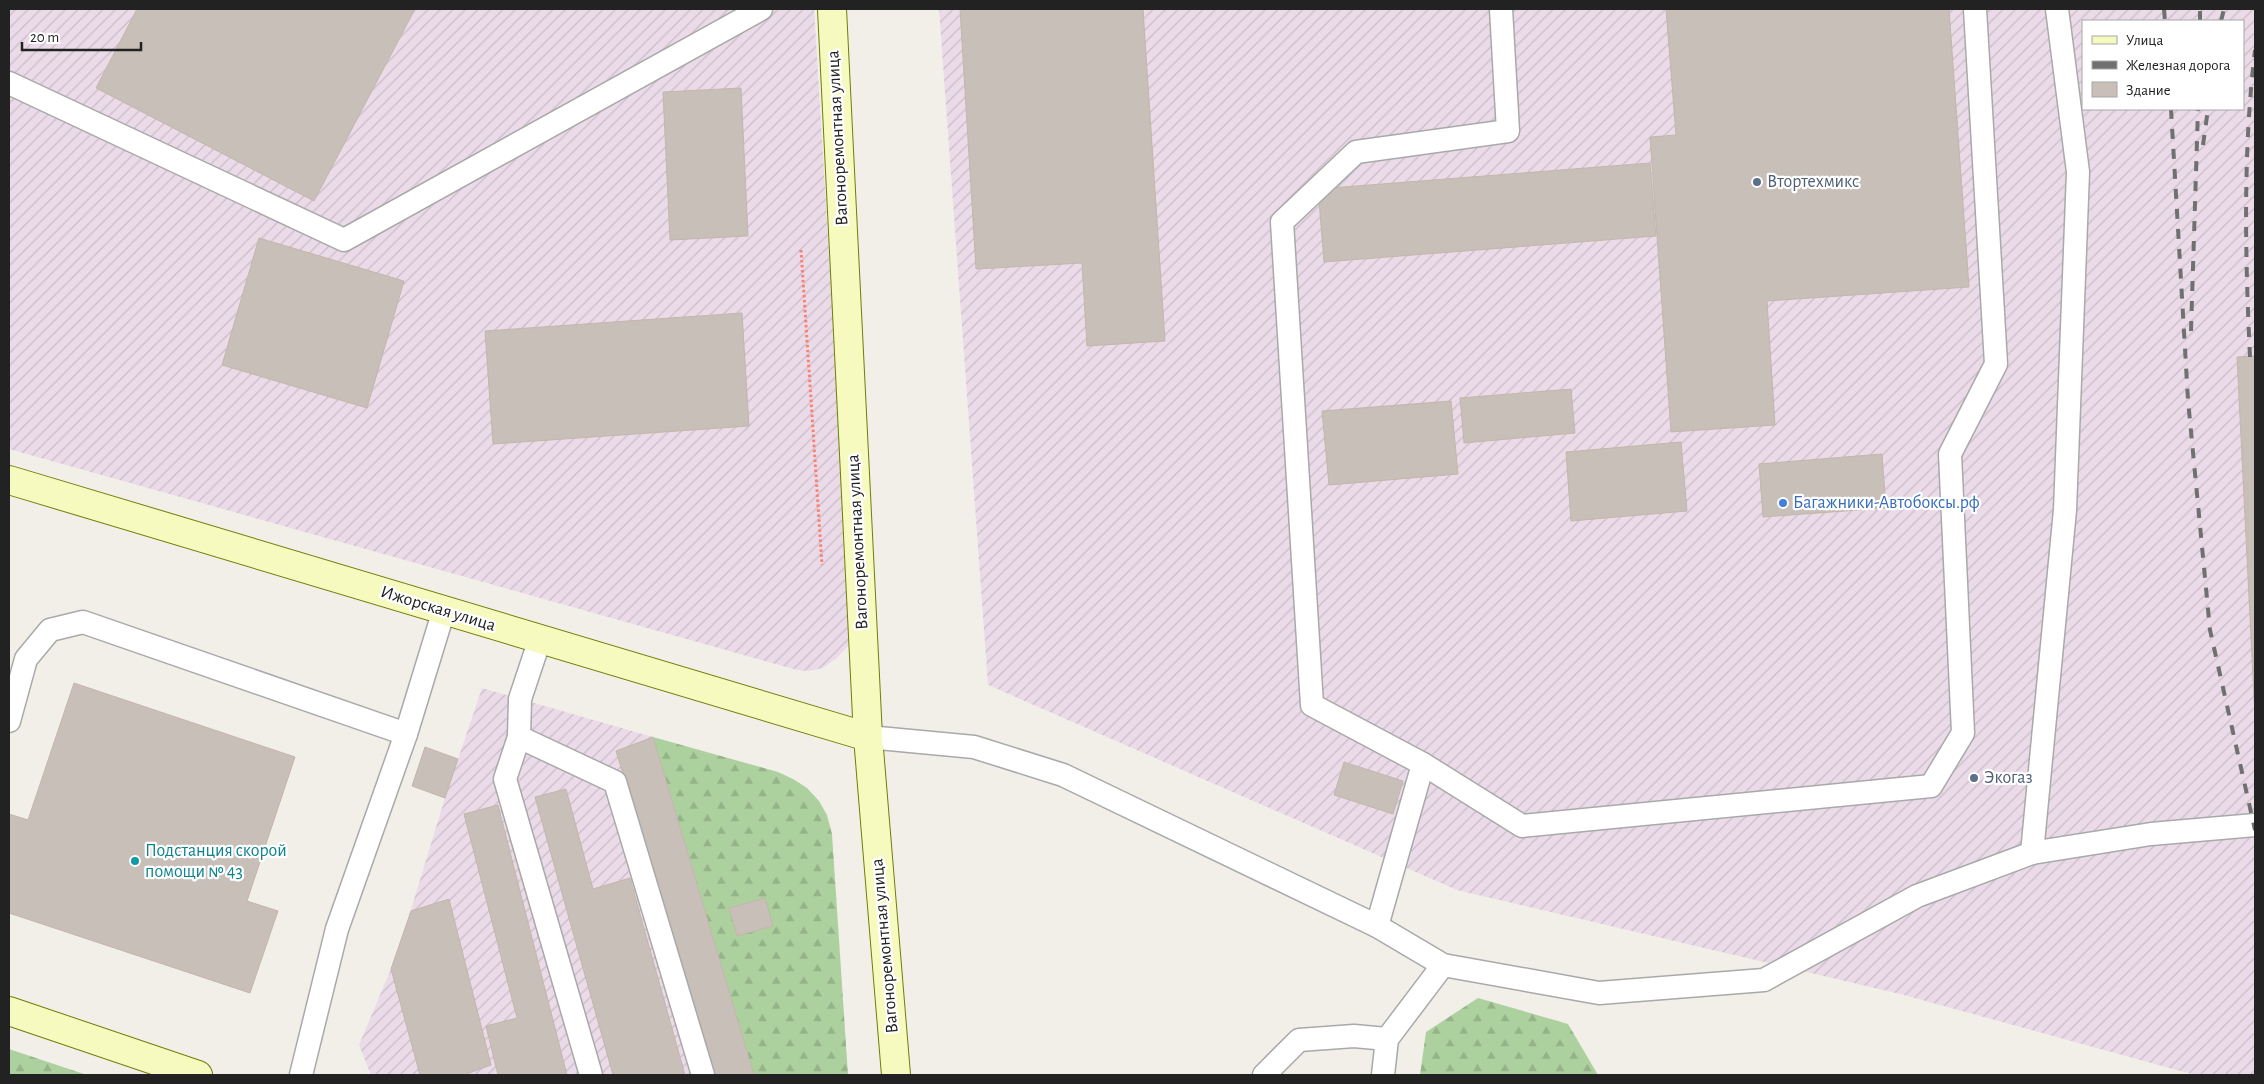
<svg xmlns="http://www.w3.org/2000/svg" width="2264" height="1084" font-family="'Alegreya Sans',sans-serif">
<defs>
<pattern id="industrial-furrows" width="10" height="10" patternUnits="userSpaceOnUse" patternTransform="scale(1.25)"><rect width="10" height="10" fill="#ebdbe8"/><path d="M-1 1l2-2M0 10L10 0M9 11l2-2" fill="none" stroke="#c9bcc7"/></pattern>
<pattern id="forest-firs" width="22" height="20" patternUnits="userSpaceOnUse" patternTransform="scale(1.25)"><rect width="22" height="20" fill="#add19e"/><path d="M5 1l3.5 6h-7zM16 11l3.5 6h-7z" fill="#95b388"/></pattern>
</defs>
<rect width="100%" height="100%" fill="#f2efe9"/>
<g fill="url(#industrial-furrows)" fill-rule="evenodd">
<path d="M9,9H814L852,628L848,646L837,658L823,668L809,671L797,670L9,449Z"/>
<path d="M939,9H2255V1075H2195L1900,994L1457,890L988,685ZM2083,21H2243V109H2083Z"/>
<path d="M482,688L653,737L754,1075H371L359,1045L391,969L404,932L445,798Z"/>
</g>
<g fill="url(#forest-firs)">
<path d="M653,737L778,772L793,779L807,788L819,801L827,815L832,834L848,1075H754Z"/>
<path d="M1478,998L1568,1024L1598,1075H1420L1426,1032Z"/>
<path d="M9,1049L87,1075H9Z"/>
</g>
<g fill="#c7bfb8" stroke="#c4b6ab">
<path d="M137,9H415L314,201L96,88Z"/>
<path d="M960,9H1143L1165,341L1087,346L1082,263L976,269Z"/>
<path d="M1666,9H1949L1969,287L1767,301L1775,425L1671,432L1650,137L1676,135Z"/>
<path d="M741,88L748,236L670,240L663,92Z"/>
<path d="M1650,163L1656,236L1324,262L1318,189Z"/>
<path d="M259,238L404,281L367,408L222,365Z"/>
<path d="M742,313L749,426L493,444L485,331Z"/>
<path d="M2255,356V717L2237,357Z"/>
<path d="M1571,389L1575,433L1464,443L1460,398Z"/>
<path d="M1451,401L1458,474L1329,485L1322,411Z"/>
<path d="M1681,442L1687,511L1571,521L1566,452Z"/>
<path d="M1882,454L1886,508L1763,517L1759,464Z"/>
<path d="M74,683L295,757L247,901L278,911L250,993L9,913V814L28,820Z"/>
<path d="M653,737L754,1075H715L616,751Z"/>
<path d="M425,747L458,759L445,798L412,786Z"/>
<path d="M1344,762L1403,781L1393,814L1334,795Z"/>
<path d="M566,789L593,889L630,878L685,1075H613L535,797Z"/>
<path d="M498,805L567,1075H498L486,1026L517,1018L464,814Z"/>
<path d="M765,898L773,926L737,936L729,908Z"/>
<path d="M449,899L491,1065L464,1075H420L391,969L411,911Z"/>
</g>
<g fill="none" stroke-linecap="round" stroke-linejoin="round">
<g stroke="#a9a9a9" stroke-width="25">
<g id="lane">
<path d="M9,83L344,240L761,9"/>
<path d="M9,721L26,659L50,630L83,622L406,734"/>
<path d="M519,737L520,699L540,639"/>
<path d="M868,737L974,747L1063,775L1377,926L1423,764L1312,705L1282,222L1356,152L1508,131L1501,9"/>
<path d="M1423,764L1522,826L1931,786L1963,733L1950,454L1996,364L1975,9"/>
<path d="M2032,853L2065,510L2078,172L2057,9"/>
<path d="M1377,926L1443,965L1599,993L1764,980L1917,896L2032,853L2151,834L2255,825"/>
<path d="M301,1075L337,929L406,734L444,610"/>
<path d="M591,1075L505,779L519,737L615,782L703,1075"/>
<path d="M1264,1075L1299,1040L1354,1036L1387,1039"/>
<path d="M1383,1075L1387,1039L1443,965"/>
</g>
</g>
<g stroke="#707d05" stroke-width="30">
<g id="secondary">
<path d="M832,9L868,737L896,1075"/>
<path d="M9,480L868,737"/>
<path d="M9,1011L198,1075"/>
</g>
</g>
<path stroke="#fa8072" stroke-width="3" stroke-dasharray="2.5 2.5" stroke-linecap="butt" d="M801,250L822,565"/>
<use href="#lane" stroke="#fff" stroke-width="22"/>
<use href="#secondary" stroke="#f7fabf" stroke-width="28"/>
<g stroke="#707070" stroke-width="4" stroke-dasharray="10 10" stroke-linecap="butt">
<path d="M2164,9L2165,21"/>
<path d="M2200,21V9"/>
<path d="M2221,21L2224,9"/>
<path d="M2171,109L2188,400L2210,630L2255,830"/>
<path d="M2203,145L2208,109"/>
<path d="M2191,331L2198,109"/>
<path d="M2250,357C2245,254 2243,151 2255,50"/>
</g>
</g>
<g fill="#5c6f8a" stroke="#fff" stroke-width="2">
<circle cx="1757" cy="182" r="5"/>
<circle cx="1974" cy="778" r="5"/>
</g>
<circle fill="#3f7fe0" stroke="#fff" stroke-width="2" cx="1783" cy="503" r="5"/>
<circle fill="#0f9aa8" stroke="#fff" stroke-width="2" cx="135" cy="861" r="5"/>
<g text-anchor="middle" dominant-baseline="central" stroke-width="4.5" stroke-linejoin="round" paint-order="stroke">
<g font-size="18" fill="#222" stroke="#fff">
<text transform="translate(838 138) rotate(-93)">Вагоноремонтная улица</text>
<text transform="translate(858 542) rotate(-93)">Вагоноремонтная улица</text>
<text transform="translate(438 609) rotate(17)">Ижорская улица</text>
<text transform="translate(885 946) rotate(-95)">Вагоноремонтная улица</text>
</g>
<g font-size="18" fill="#4e5e75" stroke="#fff" text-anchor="start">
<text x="1767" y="182">Втортехмикс</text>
<text x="1984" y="778">Экогаз</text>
</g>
<g font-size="18" fill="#366cbe" stroke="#fff" text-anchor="start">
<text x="1793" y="503">Багажники-Автобоксы.рф</text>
</g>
<g font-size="18" fill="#0d838f" stroke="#fff" text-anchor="start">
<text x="145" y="851">Подстанция скорой<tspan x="145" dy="21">помощи № 43</tspan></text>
</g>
</g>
<rect width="2264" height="1084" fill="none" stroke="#222222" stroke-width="20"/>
<rect x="2082" y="20" width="162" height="90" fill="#ffffff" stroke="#a7a7a7"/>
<rect x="2092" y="36" width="25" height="8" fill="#f7fabf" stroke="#a7a7a7"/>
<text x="2126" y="45" font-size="15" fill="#222222">Улица</text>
<rect x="2092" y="61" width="25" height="8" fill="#707070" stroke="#a7a7a7"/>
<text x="2126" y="70" font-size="15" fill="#222222">Железная дорога</text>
<rect x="2092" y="82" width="25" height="15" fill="#c7bfb8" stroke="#a7a7a7"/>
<text x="2126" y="95" font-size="15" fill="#222222">Здание</text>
<path d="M22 42v8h119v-8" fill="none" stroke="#222222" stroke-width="2.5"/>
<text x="30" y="42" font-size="15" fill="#222222" stroke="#ffffff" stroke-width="4" paint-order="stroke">20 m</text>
</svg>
